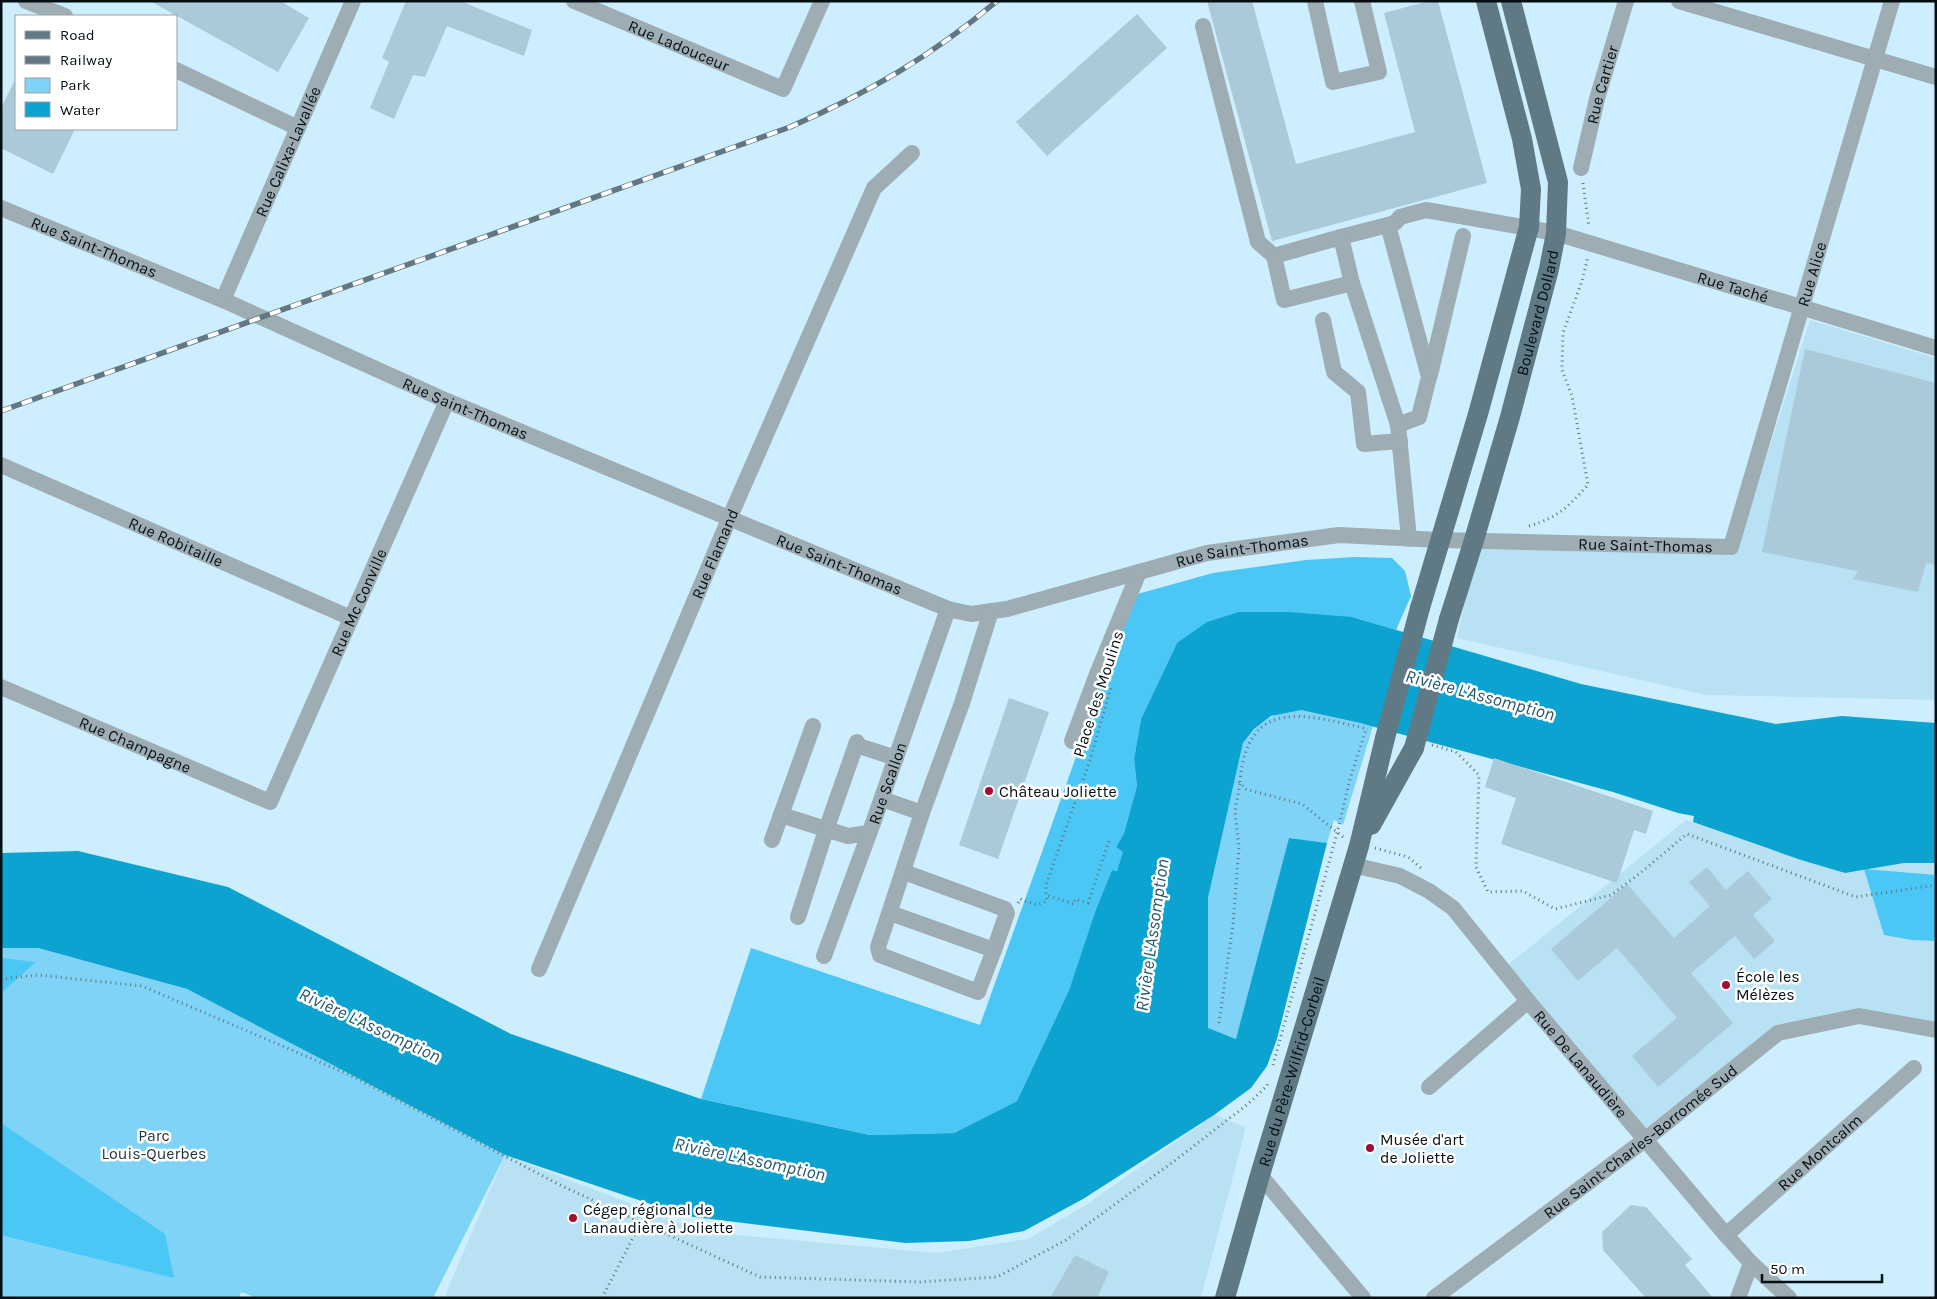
<svg xmlns="http://www.w3.org/2000/svg" width="1937" height="1299" font-family="Karla,sans-serif">
<rect width="100%" height="100%" fill="#cdeefe"/>
<g fill="#b8e2f4">
<path d="M1810,320L1936,358V700L1706,695L1457,638L1478,543L1736,553Z"/>
<path d="M1686,820L1801,860L1845,873L1904,863H1936V1030L1859,1016L1778,1033L1646,1139L1503,969Z"/>
<path d="M1214,1115L1246,1127L1201,1298H444L505,1155L704,1232L937,1253L1028,1239L1086,1205Z"/>
</g>
<g fill="#7fd3f6">
<path d="M1301,710L1373,726L1343,825L1334,820L1327,843L1289,838L1237,1039L1208,1029V898L1243,743C1260,721 1273,712 1301,710Z"/>
<path d="M1,948H38L187,989L505,1155L433,1298H257L241,1292L239,1298H1Z"/>
</g>
<g fill="#4ac7f5">
<path d="M1354,557L1392,558L1405,571L1411,596L1396,630L1352,617L1177,643L1141,719L1134,759L1137,786L1124,833L1116,847L1124,851L1117,871L1112,870L1096,909L1069,990L1017,1101L954,1133L870,1135L701,1099L751,948L980,1025L1134,595L1213,573L1306,560Z"/>
<path d="M1864,869L1936,875V941L1912,940L1884,935Z"/>
<path d="M1,958L36,962L1,993Z"/>
<path d="M1,1123L165,1234L174,1278L1,1235Z"/>
</g>
<path fill="#0da3d0" d="M1239,612H1289L1352,617L1581,684L1776,724L1842,716L1936,723V863H1904L1845,873L1801,860L1693,822L1694,816L1678,813L1613,792L1360,723L1301,710L1271,716L1254,729L1243,743L1208,898V1028L1236,1039L1289,838L1327,843L1277,1039L1267,1066L1251,1088L1214,1115L1083,1199L1024,1231L969,1241L905,1243L686,1216L505,1155L187,989L38,948H1V853L78,851L228,887L511,1034L701,1099L870,1135L954,1133L1017,1101L1069,990L1096,909L1112,870L1117,871L1123,852L1116,847L1124,833L1137,786L1134,759L1141,719L1177,643L1207,622Z"/>
<g fill="#aacad9">
<path d="M150,1H280L309,18L278,72Z"/>
<path d="M406,1H460L532,30L524,56L447,26L425,77L413,75L394,119L370,108L389,62L382,58Z"/>
<path d="M1207,1H1252L1296,164L1415,132L1384,13L1429,1H1438L1487,183L1272,241Z"/>
<path d="M1137,14L1167,48L1047,156L1016,122Z"/>
<path d="M16,78V129H75L53,174L1,148V108Z"/>
<path d="M1805,349L1936,383V565L1926,563L1918,592L1853,579L1858,571L1762,552Z"/>
<path d="M1009,698L1049,712L998,859L959,845Z"/>
<path d="M1494,758L1653,811L1646,834L1634,830L1617,883L1501,844L1516,798L1485,787Z"/>
<path d="M1707,867L1726,890L1748,871L1772,899L1753,915L1775,941L1754,959L1735,936L1691,973L1733,1023L1658,1087L1632,1056L1677,1018L1617,948L1578,981L1551,949L1627,884L1674,938L1710,906L1689,882Z"/>
<path d="M1631,1205L1646,1207L1692,1259L1685,1265L1713,1298H1646L1603,1250L1602,1232Z"/>
<path d="M1075,1255L1109,1272L1097,1298H1050Z"/>
</g>
<g fill="none" stroke-linecap="round" stroke-linejoin="round">
<g stroke="#60757f" stroke-width="3" stroke-dasharray="1 4" stroke-linecap="butt">
<path d="M1583,183L1589,227"/>
<path d="M1529,526C1560,517 1567,507 1588,485L1572,396L1562,370L1563,333L1582,281L1588,257"/>
<path d="M1432,745L1456,752L1479,775L1476,867L1488,892L1523,891L1555,909L1611,895L1639,874L1687,834L1856,897L1936,885"/>
<path d="M1343,837L1302,804L1245,789L1240,782C1247,695 1307,715 1368,729"/>
<path d="M1109,841L1088,903L1075,899L1074,904L1046,895V885L1090,760L1112,684"/>
<path d="M1375,848L1408,857L1421,868"/>
<path d="M1018,903L1020,899L1037,905L1047,901L1046,895"/>
<path d="M1,979L39,975L142,986L350,1075L562,1186L760,1277L919,1282L997,1277L1066,1240L1177,1159L1248,1104L1267,1086L1268,1083"/>
<path d="M1219,1023L1233,924L1239,847L1235,811L1240,783"/>
<path d="M1273,1065L1337,833L1350,779L1366,729"/>
<path d="M602,1298L641,1222"/>
</g>
<g stroke="#9eacb3" stroke-width="16">
<path d="M26,1L65,16"/>
<path id="s1" d="M574,1L783,89L822,1"/>
<path d="M1315,1L1333,82L1379,72L1362,1"/>
<path d="M1679,1L1936,77"/>
<path d="M1203,26L1258,242L1274,256"/>
<path d="M176,70L298,128"/>
<path id="s2" d="M1581,168L1597,99L1626,1"/>
<path id="s3" d="M1,208L223,300L447,401L948,609L971,614L1007,609L1207,553L1339,535L1440,540L1731,547L1892,1"/>
<path id="s4" d="M1388,225L1395,223L1400,217L1426,210L1556,233L1936,348"/>
<path d="M1341,237L1388,225L1429,377L1419,417L1398,425"/>
<path d="M1352,283L1284,300L1274,256L1341,237L1352,283L1398,425L1409,539"/>
<path id="s5" d="M223,300L353,1"/>
<path d="M1323,320L1334,372L1358,392L1364,444L1400,441"/>
<path d="M1430,375L1463,236"/>
<path id="s6" d="M1,465L351,618"/>
<path id="s7" d="M1,687L270,802L447,401"/>
<path d="M1072,741L1097,674L1139,572"/>
<path d="M856,745L896,758"/>
<path d="M882,799L922,813"/>
<path d="M781,815L848,836L869,833"/>
<path d="M772,840L813,726"/>
<path id="s8" d="M1353,865L1400,876L1429,891L1453,908L1528,1001L1726,1235L1751,1263L1789,1298"/>
<path d="M904,872L1005,909L1007,913L994,950"/>
<path d="M890,913L994,950L978,992L880,955L878,947L922,813L962,703L991,611"/>
<path d="M798,917L826,830L857,742"/>
<path id="s9" d="M824,956L873,823L948,609"/>
<path id="s10" d="M539,969L729,519L874,188L912,153"/>
<path d="M1429,1087L1528,1001"/>
<path d="M1260,1175L1363,1298"/>
<path id="s11" d="M1726,1235L1914,1068"/>
<path id="s12" d="M1434,1298L1646,1139L1778,1033L1859,1016L1936,1030"/>
<path d="M1738,1298L1751,1263"/>
</g>
<g stroke="#607a85" stroke-width="20">
<path d="M1420,608L1478,414L1529,227L1531,189L1522,139L1486,1"/>
<path id="s13" d="M1449,619L1474,540L1510,417L1549,269L1556,233L1558,182L1511,1"/>
<path d="M1371,825L1414,748"/>
<path id="s14" d="M1225,1298L1260,1175L1359,846L1385,738"/>
</g>
<g stroke="#627781" stroke-width="5.5">
<path id="rail" d="M1,411L790,127C868,93 932,56 997,1"/>
</g>
<use href="#rail" stroke="#fff" stroke-width="4" stroke-dasharray="11" stroke-linecap="butt"/>
<g stroke="#607a85" stroke-width="20">
<path d="M1385,738L1420,608"/>
<path d="M1414,748L1449,619"/>
</g>
</g>
<g fill="#a50a33" stroke="#fff" stroke-width="2">
<circle cx="989" cy="791" r="5"/>
<circle cx="1726" cy="985" r="5"/>
<circle cx="1370" cy="1148" r="5"/>
<circle cx="573" cy="1218" r="5"/>
</g>
<g text-anchor="middle" dominant-baseline="central" stroke-width="5" stroke-linejoin="round" paint-order="stroke">
<g font-size="16" fill="#040e13" stroke="#fff">
<text stroke="none"><textPath href="#s1" startOffset="114">Rue Ladouceur</textPath></text>
<text stroke="none"><textPath href="#s2" startOffset="86">Rue Cartier</textPath></text>
<text stroke="none"><textPath href="#s5" startOffset="162">Rue Calixa-Lavallée</textPath></text>
<text stroke="none"><textPath href="#s3" startOffset="101">Rue Saint-Thomas</textPath></text>
<text stroke="none"><textPath href="#s3" startOffset="2106">Rue Alice</textPath></text>
<text stroke="none"><textPath href="#s4" startOffset="359">Rue Taché</textPath></text>
<text stroke="none"><textPath href="#s13" startOffset="319">Boulevard Dollard</textPath></text>
<text stroke="none"><textPath href="#s3" startOffset="506">Rue Saint-Thomas</textPath></text>
<text stroke="none"><textPath href="#s6" startOffset="191">Rue Robitaille</textPath></text>
<text stroke="none"><textPath href="#s3" startOffset="1736">Rue Saint-Thomas</textPath></text>
<text stroke="none"><textPath href="#s3" startOffset="1331">Rue Saint-Thomas</textPath></text>
<text stroke="none"><textPath href="#s10" startOffset="451">Rue Flamand</textPath></text>
<text stroke="none"><textPath href="#s3" startOffset="911">Rue Saint-Thomas</textPath></text>
<text stroke="none"><textPath href="#s7" startOffset="511">Rue Mc Conville</textPath></text>
<text transform="translate(1098 694) rotate(-72)">Place des Moulins</text>
<text stroke="none"><textPath href="#s7" startOffset="146">Rue Champagne</textPath></text>
<text stroke="none"><textPath href="#s9" startOffset="184">Rue Scallon</textPath></text>
<text stroke="none"><textPath href="#s8" startOffset="312">Rue De Lanaudière</textPath></text>
<text stroke="none"><textPath href="#s14" startOffset="236">Rue du Père-Wilfrid-Corbeil</textPath></text>
<text stroke="none"><textPath href="#s12" startOffset="259">Rue Saint-Charles-Borromée Sud</textPath></text>
<text stroke="none"><textPath href="#s11" startOffset="125">Rue Montcalm</textPath></text>
</g>
<g font-size="16" fill="#040e13" stroke="#fff" text-anchor="start">
<text x="999" y="791">Château Joliette</text>
<text x="1736" y="976">École les<tspan x="1736" dy="18">Mélèzes</tspan></text>
<text x="1380" y="1139">Musée d'art<tspan x="1380" dy="18">de Joliette</tspan></text>
<text x="583" y="1209">Cégep régional de<tspan x="583" dy="18">Lanaudière à Joliette</tspan></text>
</g>
<g font-size="16" fill="#1d323b" stroke="#fff">
<text x="154" y="1135">Parc<tspan x="154" dy="18">Louis-Querbes</tspan></text>
</g>
<g font-size="18" font-style="italic" fill="#25576b" stroke="#fff">
<text transform="translate(1480 695) rotate(15)">Rivière L'Assomption</text>
<text transform="translate(1152 935) rotate(-82)">Rivière L'Assomption</text>
<text transform="translate(370 1025) rotate(25)">Rivière L'Assomption</text>
<text transform="translate(750 1159) rotate(12)">Rivière L'Assomption</text>
</g>
</g>
<rect width="1937" height="1299" fill="none" stroke="#040e13" stroke-width="5"/>
<rect x="15" y="15" width="162" height="115" fill="#ffffff" stroke="#9b9fa1"/>
<rect x="25" y="31" width="25" height="8" fill="#607a85" stroke="#9b9fa1"/>
<text x="60" y="40" font-size="15" fill="#040e13">Road</text>
<rect x="25" y="56" width="25" height="8" fill="#627781" stroke="#9b9fa1"/>
<text x="60" y="65" font-size="15" fill="#040e13">Railway</text>
<rect x="25" y="78" width="25" height="15" fill="#7fd3f6" stroke="#9b9fa1"/>
<text x="60" y="90" font-size="15" fill="#040e13">Park</text>
<rect x="25" y="102" width="25" height="15" fill="#0da3d0" stroke="#9b9fa1"/>
<text x="60" y="115" font-size="15" fill="#040e13">Water</text>
<path d="M1762 1274v8h120v-8" fill="none" stroke="#040e13" stroke-width="2.5"/>
<text x="1770" y="1274" font-size="15" fill="#040e13" stroke="#ffffff" stroke-width="4" paint-order="stroke">50 m</text>
</svg>
